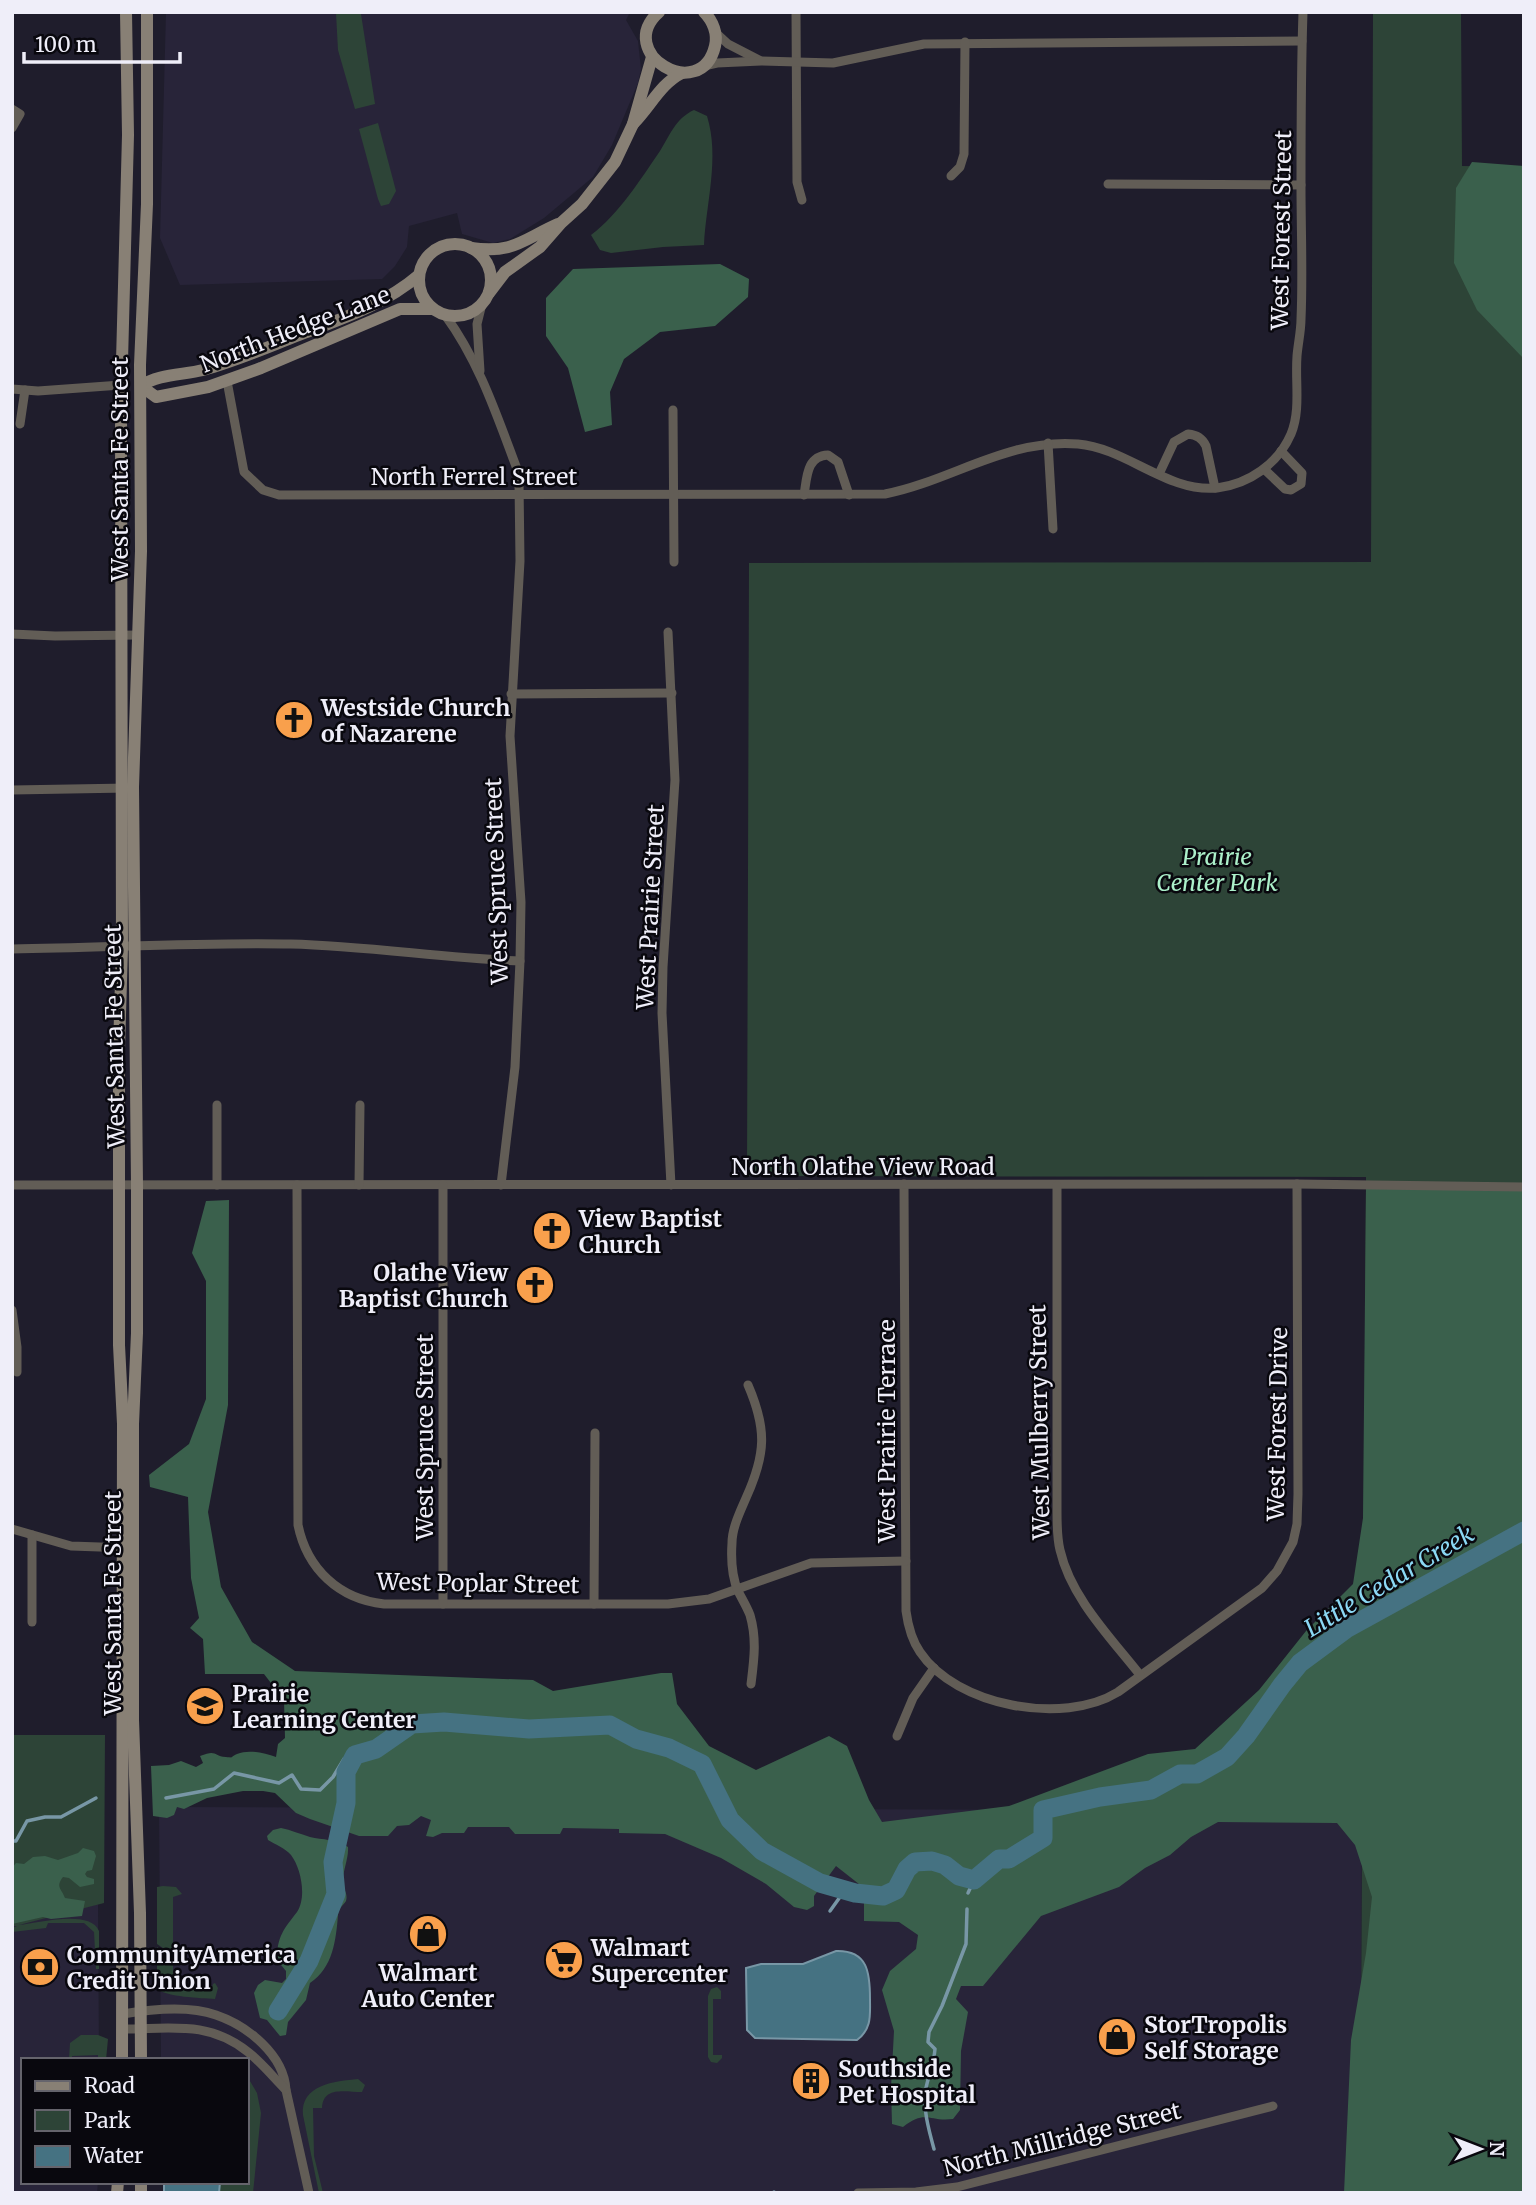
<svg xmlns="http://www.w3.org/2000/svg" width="1536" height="2205" font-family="Merriweather,serif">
<rect width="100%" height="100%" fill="#1f1d2c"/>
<g fill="#282439">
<path d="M166,12H630L626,20L638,41L641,69L638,83L612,145L593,177L544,218L510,239L493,243L462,234L457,213L409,226L407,247L395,266L382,279L180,285L160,238Z"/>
<path d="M159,1807L1362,1811L1360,2193H172V2182H247V2060H161Z"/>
<path d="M98,1904L99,2060H23V2182H98L97,2193H12V1926Z"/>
</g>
<g fill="#2d4437">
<path d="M1373,12H1461L1462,166L1524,167V2193H1360L1366,1177L747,1176L749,563L1371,562Z"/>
<path d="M336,13L361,14L375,104L355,109L338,50Z"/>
<path d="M694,110L707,116C720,158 706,203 704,245L663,247L611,253L600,250L591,235C619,214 640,180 660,151C670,135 676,118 694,110Z"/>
<path d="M378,123L396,191L389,204L381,206L378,199L359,129Z"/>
<path d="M12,1735H105L104,1903L19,1925C38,1923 90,1909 99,1931V1969H96L94,1932L84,1923H48L46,1928L12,1932V1928L17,1926H12Z"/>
<path d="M163,1886L176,1887L182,1894L173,1897V1950L169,1952L157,1944V1887Z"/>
<path d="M157,1947L173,1958V1977L181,1978L182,1988L211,1991L213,1984L215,1983L218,1988L215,1999C200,1998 167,1997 157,1989Z"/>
<path d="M717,1987L721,1991V1999H713V2055H722V2058L717,2063L711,2062L708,2057V1996L711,1989Z"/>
<path d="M81,2035H98L108,2039L106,2060H98V2055L72,2056V2060H69L70,2043Z"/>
<path d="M247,2076L257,2093L261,2113L253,2193H219L220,2182H247Z"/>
<path d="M358,2079L365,2085L362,2092C345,2092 323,2086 322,2108H313L314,2156L323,2193H319L303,2115C300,2085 335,2081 358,2079Z"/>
</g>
<g fill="#3a604c">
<path d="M1472,162L1524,166V359L1477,310L1454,263L1456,188Z"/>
<path d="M720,264L749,279L748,297L715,326L660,332L624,359L610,392L612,425L585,432L568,368L546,336V298L573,269Z"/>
<path d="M1366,1186L1524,1187V2193H1344L1351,2040L1366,1953L1372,1897L1355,1845L1337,1823L1218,1822L1191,1837L1170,1855L1145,1868L1119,1887L1041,1916L983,1986H961L956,1999L968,2012L961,2051L960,2110L953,2119C928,2122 926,2109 903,2127L892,2124L891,2088L894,2031L882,1990L890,1971L916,1949L918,1935L899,1922L864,1921V1888L836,1866L814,1896V1906L807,1910L794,1907L766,1884L721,1858L665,1834L619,1833V1829L563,1828L560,1834H515L509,1827H468L464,1833H442L433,1837L426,1836L431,1820L421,1816L409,1825L397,1826L388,1836H359L310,1819L296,1813L275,1793L263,1791H243L207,1798L184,1809L177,1807L174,1815L167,1818L153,1816L151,1766L169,1765L181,1761L196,1767L203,1763L200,1756C217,1749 213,1756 226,1757C234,1758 230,1757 237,1754C249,1749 264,1753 276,1757L278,1744L285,1738L284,1700L264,1674H205L203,1639L190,1628L199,1618L191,1578L188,1497L150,1487L149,1475L189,1444L206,1399V1281L192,1253L206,1201L229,1200L228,1405L208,1512L221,1587L252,1642L295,1671L533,1680L553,1691L661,1673H672L677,1704L709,1746L756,1770L829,1736L847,1746L869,1800L882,1822L1009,1806L1148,1754L1195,1749L1259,1690L1306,1631L1353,1584L1363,1518Z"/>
<path d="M281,1828C291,1830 300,1834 310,1837C322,1840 337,1839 348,1847C349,1859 341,1875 343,1885C344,1890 348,1894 346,1901C343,1906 338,1908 338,1915C336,1940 333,1968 310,1983L306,2000L288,2022L286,2035L280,2036L267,2020L260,2018L254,1993L258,1985L265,1980L282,1983L286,1979V1971L277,1960C277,1936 284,1929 297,1912C307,1897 301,1868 291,1855C285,1848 276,1845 268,1840L267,1836L273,1830Z"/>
<path d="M83,1848L94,1851L96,1856L92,1870L87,1871L85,1874L87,1877L94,1879V1884L80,1887L69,1878L63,1877C55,1887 62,1889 65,1898L85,1901L82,1916L51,1919L43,1917L12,1924V1868L16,1863L24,1864L33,1857L45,1856L58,1860L78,1853Z"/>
</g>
<g fill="#457282" stroke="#7897a6" stroke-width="2">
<path d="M836,1951C868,1950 870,1973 870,1999C870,2015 872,2029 857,2040L755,2038L747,2030L746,1968L761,1964H803Z"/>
<path d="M164,2182H220L219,2193H164Z"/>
</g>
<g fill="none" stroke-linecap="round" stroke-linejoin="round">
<g stroke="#7897a6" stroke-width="3.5">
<path d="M166,1798L214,1789L234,1773L279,1783L292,1775L301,1789L320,1790L333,1777L344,1759L355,1755"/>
<path d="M12,1841H16L27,1821L45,1817H61L96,1798"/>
<path d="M968,1893L974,1880"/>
<path d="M830,1911L845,1890"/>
<path d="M934,2149C929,2131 922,2106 926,2088C929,2074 934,2063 935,2049L928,2042L929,2032L942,2006L966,1944L967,1909"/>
<path d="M774,2193V2192"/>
</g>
<path stroke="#457282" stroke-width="19" d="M278,2011L309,1961L336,1894L333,1862L346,1803V1772L355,1755L376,1749L412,1724L444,1722L529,1729L610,1725L636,1739L669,1748L702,1764L730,1820L762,1851L820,1883L855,1893L883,1896L896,1890L907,1869L915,1862L932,1861L945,1865L959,1876L974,1880L999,1859H1009L1043,1838V1810L1100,1797L1151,1790L1180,1774H1197L1227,1757L1246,1736L1282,1685L1300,1663L1346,1629L1524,1531"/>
<g stroke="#625d56" stroke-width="9">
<path d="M796,12L797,182L802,200"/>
<path d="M715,32L728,44L759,60"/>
<path d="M704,66L717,63L761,61L833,63L924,44L1302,41"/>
<path d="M12,109L20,114L12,128"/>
<path d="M951,176L960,167L964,154L965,42"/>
<path d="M1108,184L1301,185"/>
<path d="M445,315C479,361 497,416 517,469L519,482L520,561L510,736L521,902L520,961L515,1067L501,1185"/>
<path d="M480,371L477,324L482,304"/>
<path d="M227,381L244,472L263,490L279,495L885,494C951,481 1008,438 1078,444C1126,448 1168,493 1217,488C1249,484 1278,464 1291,434C1301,410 1295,382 1297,356C1298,344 1301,331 1301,319C1303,275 1301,231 1301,187C1301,129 1301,70 1303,12"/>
<path d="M12,389L38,391L121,385"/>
<path d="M673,410L674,562"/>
<path d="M20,424L25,390"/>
<path d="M1048,443L1053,529"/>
<path d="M1264,469L1285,489L1291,490L1301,484L1302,473L1281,451"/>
<path d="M1159,474L1174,442L1188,434C1197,435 1202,438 1206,446L1215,488"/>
<path d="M804,495C807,478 806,456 828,455L838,462L849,495"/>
<path d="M668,632L675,780L663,967L662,1013L671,1185"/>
<path d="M12,634L55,636L138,635"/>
<path d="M511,694L672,693"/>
<path d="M12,790L128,788"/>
<path d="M12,949C105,948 198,942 291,944C367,946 444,958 520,961"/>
<path d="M217,1105V1185"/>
<path d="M904,1184L906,1611C908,1626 911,1639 920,1652C956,1706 1063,1726 1118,1692L1262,1588L1277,1571L1293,1542L1297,1524L1298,1494L1297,1184"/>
<path d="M12,1185L1297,1184L1524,1187"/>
<path d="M297,1185L298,1525C307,1569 339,1599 384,1604H668L709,1599L811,1563L906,1561"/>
<path d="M359,1185L360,1105"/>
<path d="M443,1185V1604"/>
<path d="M1057,1186V1512C1057,1525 1057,1538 1060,1550C1071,1598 1111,1638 1140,1675"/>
<path d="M12,1310L17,1347V1372"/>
<path d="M748,1385C767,1429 766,1454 746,1498C740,1512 732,1528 732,1543C731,1558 732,1577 738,1591C742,1599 747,1607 750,1615C757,1639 754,1660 751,1684"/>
<path d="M12,1529L71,1546L128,1548"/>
<path d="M594,1604L595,1433"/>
<path d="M32,1622V1535"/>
<path d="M897,1736L913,1698L934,1668"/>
<path d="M123,2014C152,2009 188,2005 216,2015C248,2026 284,2055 286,2090L309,2193"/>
<path d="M123,2029C170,2029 208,2020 248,2052C262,2063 273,2077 286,2090"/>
<path d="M858,2193L916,2192L957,2187L1273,2106"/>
</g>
<g stroke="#888075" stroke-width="12">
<path d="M659,12C613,53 701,105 715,46C718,34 713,21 704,12"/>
<path d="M633,124C651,106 660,84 682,73"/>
<circle cx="455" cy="280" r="36"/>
<path d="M471,248C513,254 522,240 558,224"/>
<path d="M489,293L505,272L540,247L561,223L582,204L615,162L633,124L652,57"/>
<path d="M141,386L156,397L208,387L261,368L400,309H433"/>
<path d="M141,386C158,374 183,375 203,370C236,361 268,347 299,335C341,319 384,305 419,275"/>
<path d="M122,2060L123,1424L119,1345V1049L122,948L121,399L128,135L126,12"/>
<path d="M141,2060L140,1913L133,1720V1424L137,1333V1185L133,787L141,551L140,365L147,204V12"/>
<path d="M141,2182V2193"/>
<path d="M117,2193L118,2182"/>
</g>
</g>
<defs>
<g id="church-disc" transform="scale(2.0125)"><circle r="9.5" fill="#f9a04c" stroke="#09080e"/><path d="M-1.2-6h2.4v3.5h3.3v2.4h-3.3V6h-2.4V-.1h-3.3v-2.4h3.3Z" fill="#111"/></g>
<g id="school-disc" transform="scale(2.0125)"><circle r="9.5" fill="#f9a04c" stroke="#09080e"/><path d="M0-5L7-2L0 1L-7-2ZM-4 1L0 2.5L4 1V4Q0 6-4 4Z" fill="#111"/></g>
<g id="shop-disc" transform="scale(2.0125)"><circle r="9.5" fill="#f9a04c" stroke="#09080e"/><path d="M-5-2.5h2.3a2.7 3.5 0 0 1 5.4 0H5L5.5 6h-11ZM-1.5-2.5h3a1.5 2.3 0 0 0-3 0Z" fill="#111"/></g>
<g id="supermarket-disc" transform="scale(2.0125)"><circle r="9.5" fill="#f9a04c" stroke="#09080e"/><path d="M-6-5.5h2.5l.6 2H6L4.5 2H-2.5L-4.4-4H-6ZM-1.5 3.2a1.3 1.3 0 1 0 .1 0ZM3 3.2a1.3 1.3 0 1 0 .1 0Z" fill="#111"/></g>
<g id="bank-disc" transform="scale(2.0125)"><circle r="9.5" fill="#f9a04c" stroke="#09080e"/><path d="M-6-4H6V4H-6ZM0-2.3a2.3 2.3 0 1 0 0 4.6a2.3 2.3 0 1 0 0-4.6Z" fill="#111"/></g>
<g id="building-disc" transform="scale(2.0125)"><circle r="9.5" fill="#f9a04c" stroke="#09080e"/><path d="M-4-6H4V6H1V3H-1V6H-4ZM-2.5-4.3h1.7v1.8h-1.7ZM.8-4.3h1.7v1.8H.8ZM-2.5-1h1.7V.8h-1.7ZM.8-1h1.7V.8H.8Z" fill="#111"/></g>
</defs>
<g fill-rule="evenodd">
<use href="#church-disc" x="294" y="720"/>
<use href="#church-disc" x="552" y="1231"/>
<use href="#church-disc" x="535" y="1285"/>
<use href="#school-disc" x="205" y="1706"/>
<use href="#shop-disc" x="428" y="1934"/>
<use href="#supermarket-disc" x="564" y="1960"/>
<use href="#bank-disc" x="40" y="1967"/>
<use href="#shop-disc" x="1117" y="2037"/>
<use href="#building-disc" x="811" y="2081"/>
</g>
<g text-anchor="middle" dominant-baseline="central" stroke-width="5" stroke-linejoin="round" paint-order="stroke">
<g font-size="23" fill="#efeef9" stroke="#09080e">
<text transform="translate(1281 230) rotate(-89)">West Forest Street</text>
<text transform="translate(295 329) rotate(-21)">North Hedge Lane</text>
<text transform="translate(119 469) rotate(-90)">West Santa Fe Street</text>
<text x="474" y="476">North Ferrel Street</text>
<text transform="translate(496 881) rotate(-92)">West Spruce Street</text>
<text transform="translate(650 907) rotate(-87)">West Prairie Street</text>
<text transform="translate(114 1036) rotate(-91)">West Santa Fe Street</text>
<text x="863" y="1166">North Olathe View Road</text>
<text transform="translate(1039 1422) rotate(-91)">West Mulberry Street</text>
<text transform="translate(1277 1424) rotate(-89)">West Forest Drive</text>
<text transform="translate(886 1431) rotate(-90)">West Prairie Terrace</text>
<text transform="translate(424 1437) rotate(-90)">West Spruce Street</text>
<text transform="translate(478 1583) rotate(1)">West Poplar Street</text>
<text transform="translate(112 1603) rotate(-90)">West Santa Fe Street</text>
<text transform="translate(1062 2139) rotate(-14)">North Millridge Street</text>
</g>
<g font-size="23" font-weight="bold" fill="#efeef9" stroke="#09080e" text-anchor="start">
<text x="321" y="707">Westside Church<tspan x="321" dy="26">of Nazarene</tspan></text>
<text x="579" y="1218">View Baptist<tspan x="579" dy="26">Church</tspan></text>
<text x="508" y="1272" text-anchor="end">Olathe View<tspan x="508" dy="26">Baptist Church</tspan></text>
<text x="232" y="1693">Prairie<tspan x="232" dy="26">Learning Center</tspan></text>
<text x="591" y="1947">Walmart<tspan x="591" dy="26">Supercenter</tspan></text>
<text x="67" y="1954">CommunityAmerica<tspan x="67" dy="26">Credit Union</tspan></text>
<text x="428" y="1972" text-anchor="middle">Walmart<tspan x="428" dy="26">Auto Center</tspan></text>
<text x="1144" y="2024">StorTropolis<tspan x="1144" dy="26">Self Storage</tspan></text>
<text x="838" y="2068">Southside<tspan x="838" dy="26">Pet Hospital</tspan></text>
</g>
<g font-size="23" font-style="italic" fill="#acf0ca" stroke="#09080e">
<text x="1217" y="856">Prairie<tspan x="1217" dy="26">Center Park</tspan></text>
</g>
<g font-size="24" font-style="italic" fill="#8bd8f4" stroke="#09080e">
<text transform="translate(1389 1581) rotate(-31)">Little Cedar Creek</text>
</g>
</g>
<rect width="1536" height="2205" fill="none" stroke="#efeef9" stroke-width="28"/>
<rect x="21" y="2058" width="228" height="126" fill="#09080e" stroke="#65646c" stroke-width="2"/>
<rect x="35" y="2081" width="35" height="10" fill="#888075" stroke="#65646c" stroke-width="2"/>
<text x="84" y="2093" font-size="21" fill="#efeef9">Road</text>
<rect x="35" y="2110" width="35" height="21" fill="#2d4437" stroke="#65646c" stroke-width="2"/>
<text x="84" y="2128" font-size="21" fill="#efeef9">Park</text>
<rect x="35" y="2146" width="35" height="21" fill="#457282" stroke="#65646c" stroke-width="2"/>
<text x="84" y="2163" font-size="21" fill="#efeef9">Water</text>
<g transform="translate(1480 2149) rotate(90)" stroke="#09080e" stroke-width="5" paint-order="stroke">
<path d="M0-5L12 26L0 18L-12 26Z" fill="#efeef9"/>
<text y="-10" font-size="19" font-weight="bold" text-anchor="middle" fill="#efeef9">N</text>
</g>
<path d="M24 52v10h156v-10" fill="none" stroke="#efeef9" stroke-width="3.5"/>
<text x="35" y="52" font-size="21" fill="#efeef9" stroke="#09080e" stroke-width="5" paint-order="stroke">100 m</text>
</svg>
